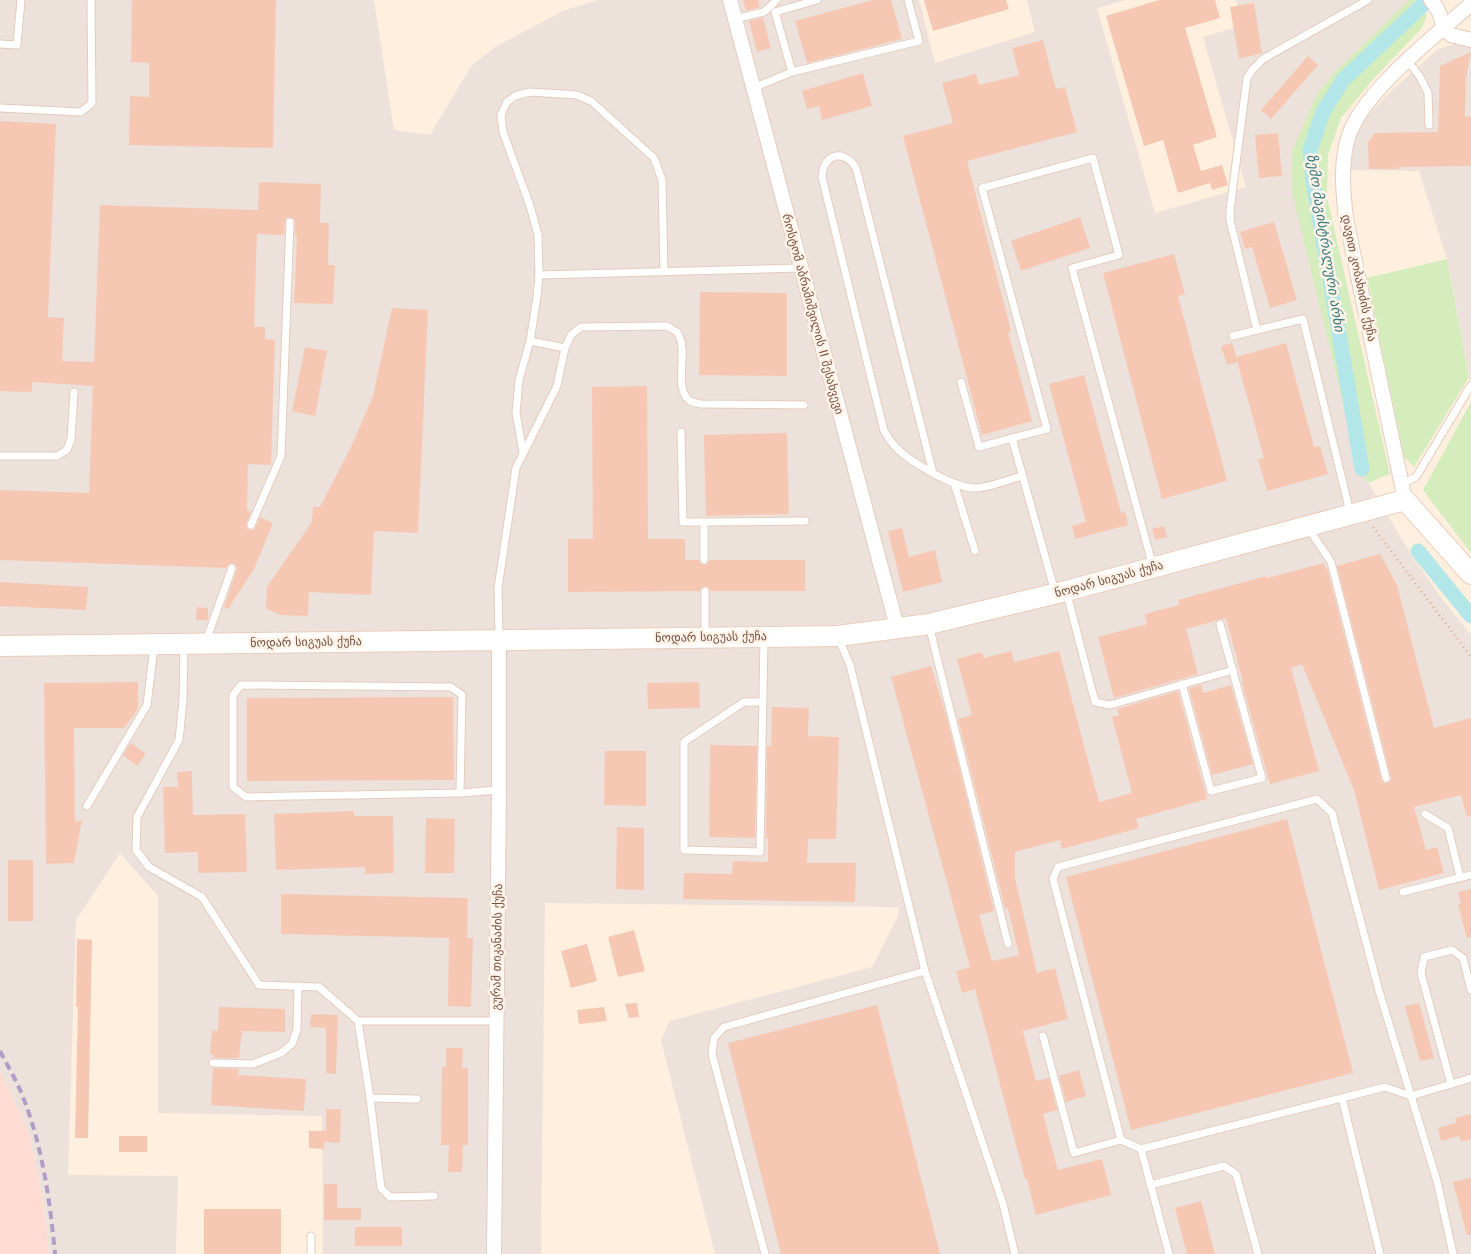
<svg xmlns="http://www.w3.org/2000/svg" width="1471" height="1254" font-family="'DejaVu Sans','Noto Sans Georgian',sans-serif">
<rect width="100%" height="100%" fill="#feefdf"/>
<path fill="#ffdbd2" d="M0,1071L29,1133L44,1207L49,1254H0Z"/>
<g fill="#ece1db">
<path d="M0,0H374L394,130L430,135L472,65L497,46L527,30L563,11L598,0H919L935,63L1035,32L1027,0H1126L1097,8L1155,213L1246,187L1203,37L1243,25L1236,0H1409L1292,151L1358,465L1412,556L1443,600L1471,635V1254H715L661,1040L670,1021L872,967L898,916L899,907L545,903L541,1254H323L322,1116L158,1113V896L120,853L76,920L68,1175L178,1176L176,1254H49L44,1207L29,1133L0,1071Z"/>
<path d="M1458,43L1471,44V386L1447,259L1419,171L1348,170L1351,147L1364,120L1388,94L1438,49Z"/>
</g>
<g fill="#d5edbc">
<path d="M1409,0H1417L1427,15L1422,28L1375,77L1341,118L1328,155L1327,197L1390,474L1368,483L1358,465L1292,192V151L1317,94L1334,73Z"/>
<path d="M1447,259L1469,377L1414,467L1404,457L1367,278Z"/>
<path d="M1471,402V553L1423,490Z"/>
</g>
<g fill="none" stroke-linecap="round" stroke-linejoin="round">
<g stroke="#b2e6e9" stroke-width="15">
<path d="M1362,469L1313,181L1310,150L1323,112L1343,80L1428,0"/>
<path d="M1418,551L1471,616"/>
</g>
</g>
<g fill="#f6c8b4">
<path d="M132,0H276L273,148L129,145L130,96L149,97V63L131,62Z"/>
<path d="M743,0H758L760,7L746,11Z"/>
<path d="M873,0H891L902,39L807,63L795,21Z"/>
<path d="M924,0H1006L1009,9L933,31Z"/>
<path d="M1159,0H1215L1220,18L1185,28L1217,137L1193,145L1201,171L1222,165L1228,185L1212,190L1210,183L1178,193L1163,140L1144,146L1106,16Z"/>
<path d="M1254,3L1262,53L1239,59L1230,7Z"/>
<path d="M763,18L771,48L757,52L749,21Z"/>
<path d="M1043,40L1056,89L1065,87L1077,132L967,161L1011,331L1008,332L1032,421L982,435L903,136L953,123L942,83L976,74L979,85L1019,75L1012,48Z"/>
<path d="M1471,52L1466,78L1465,117L1471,116V166L1399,167V169H1369L1368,142L1375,133L1438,132L1440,66Z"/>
<path d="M1308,56L1318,65L1271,119L1261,110Z"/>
<path d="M863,73L872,106L822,120L819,106L807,109L802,91Z"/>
<path d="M0,121L56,124L48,317L64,318L62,361L94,362L100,205L258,210L259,182L321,184L320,223H329L328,265H335L333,304L294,303L297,236H295V222L293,218L288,217L285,220L284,235L257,234L254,327H265V339L275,340L271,465L248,464L247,510L251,512L246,525L248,530H254L260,517L273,523L254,569L228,609L224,607L237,569L236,565L233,563L229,564L226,568L0,560V490L89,493L93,386L32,382V392L0,391Z"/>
<path d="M1278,133L1282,176L1259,178L1255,135Z"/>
<path d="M1080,217L1090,248L1021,271L1011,241Z"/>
<path d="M1274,222L1297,300L1270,308L1252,247L1245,249L1240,232Z"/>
<path d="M1174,254L1185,294L1178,296L1227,481L1162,499L1103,273Z"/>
<path d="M700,292L787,293V376L699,375Z"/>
<path d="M392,308L428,310L418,533L374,531L371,595L309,592L308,616L280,615L266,608L267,587L312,522L313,507H320L351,447L373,396Z"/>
<path d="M1232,343L1238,362L1227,365L1221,346Z"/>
<path d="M1286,343L1314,447L1320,446L1328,474L1267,491L1258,459L1264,458L1236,357Z"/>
<path d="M305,347L327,351L315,416L292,411Z"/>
<path d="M1084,375L1121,513L1125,512L1128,525L1075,539L1072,526L1086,522L1049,384Z"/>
<path d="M647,386L648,539H685V560H699L704,565L707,564L709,560H805V591H710L708,587L705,586L701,588L700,591L568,592V539H593L592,387Z"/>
<path d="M787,433L789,514L706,516L704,435Z"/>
<path d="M1164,526L1167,537L1155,540L1152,529Z"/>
<path d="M902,528L909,557L935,550L942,582L903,592L888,531Z"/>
<path d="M1380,554L1397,585L1434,728L1471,718V816L1467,817L1461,795L1414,807L1426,850L1437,847L1444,873L1379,890L1354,790L1302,664L1291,668L1319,771L1270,784L1242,683L1243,682L1226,618L1186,629L1198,674L1114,698L1098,637L1147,624L1145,614L1179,605L1178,600L1266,576L1267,578L1324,563L1326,569L1327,568L1381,779L1384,783H1388L1391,780V777L1337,566Z"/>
<path d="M0,582L88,587L86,610L0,606Z"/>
<path d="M197,607L208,608V620H196Z"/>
<path d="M1011,651L1014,662L1059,651L1099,802L1132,793L1112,717L1119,715L1117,709L1178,691L1207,799L1136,819L1139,828L1062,849L1060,840L1015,852V878L1037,973L1055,968L1068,1019L1023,1031L1036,1081L1049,1078L1057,1110L1043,1114L1058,1170L1102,1159L1111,1195L1036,1215L1027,1179H1025L975,989L962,993L956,971L970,967L891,677L931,666L948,722L994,911L979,915L992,961L1019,955L1008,908H1005L958,719L972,715L957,659L982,652L984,658Z"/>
<path d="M138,682V709L124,728H74L75,822L82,820L74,863L46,864L44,683Z"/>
<path d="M699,682L700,708L648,709L647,683Z"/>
<path d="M1201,685L1203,693L1231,685L1253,764L1212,775L1189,688Z"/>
<path d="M453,697L454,780L247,781V698Z"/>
<path d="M772,707L809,708L808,736L839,737L836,839H808L807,863H856L855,902L683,899L684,873L732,874L733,861L768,862V838H766L767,746H771Z"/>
<path d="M131,743L146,754L137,766L123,755Z"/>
<path d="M710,745L757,746L755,838L709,837Z"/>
<path d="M605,751H646V806L604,805Z"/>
<path d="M192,771L193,815L245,814L247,872L198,873V852L165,853L163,787H178L177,772Z"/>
<path d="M354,811V816H393L394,873L365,874V867L276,870L274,814Z"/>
<path d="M426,818L455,819L454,873H425Z"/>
<path d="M1287,819L1353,1073L1131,1130L1066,877Z"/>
<path d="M617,827L644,828V890L616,889Z"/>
<rect x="8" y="860" width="25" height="61"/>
<path d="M1471,889V937L1467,938L1458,904H1461L1458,892Z"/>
<path d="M281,894L468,898L467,938H473L471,1007L448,1006L449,938L281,934Z"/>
<path d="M634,930L645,971L618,977L608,937Z"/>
<path d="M77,939L92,940L88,1138H75L78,1007H76Z"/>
<path d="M587,944L597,981L571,988L561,951Z"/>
<path d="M637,1003L639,1017L629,1018L625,1004Z"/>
<path d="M1419,1003L1434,1058L1420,1061L1405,1006Z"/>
<path d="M877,1005L940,1254H781L728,1043Z"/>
<path d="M219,1007L285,1009V1032L242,1031L239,1058H214V1055L210,1054L212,1030L218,1031Z"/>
<path d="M604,1007L607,1021L579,1024L577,1010Z"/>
<path d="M311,1014L338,1015L336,1074L326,1073V1028L310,1027Z"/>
<path d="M446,1048H463L462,1068H468V1145H463L462,1172H448L449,1145H441L442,1067H446Z"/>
<path d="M213,1068L239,1069L238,1075L306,1079L304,1111L211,1105Z"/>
<path d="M1079,1070L1086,1096L1066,1102L1059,1076Z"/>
<path d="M326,1109H341L340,1143L324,1142V1149L309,1148V1131H326Z"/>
<path d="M1471,1114V1139L1461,1142L1459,1136L1441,1141L1438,1128L1456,1123L1455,1118Z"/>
<rect x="119" y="1136" width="28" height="16"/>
<path d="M1471,1178V1235H1467L1453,1182Z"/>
<path d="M324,1184H337V1208H361V1220H324Z"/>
<path d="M1201,1201L1215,1254H1187L1175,1208Z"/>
<rect x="204" y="1209" width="77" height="45"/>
<rect x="355" y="1227" width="47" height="19"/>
</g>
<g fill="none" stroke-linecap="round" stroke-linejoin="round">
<g stroke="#e5ccbd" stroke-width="9">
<g id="lane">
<path d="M735,19L764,12L777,0"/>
<path d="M0,44L17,45L21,0"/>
<path d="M1408,61L1420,77L1428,93L1429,125"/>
<path d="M792,72L775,12L817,0"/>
<path d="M753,88L792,72L919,41L908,0"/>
<path d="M0,108L81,112L92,103L91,0"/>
<path d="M539,275L801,268"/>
<path d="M1233,336L1257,330"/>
<path d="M530,341L565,348"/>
<path d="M961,382L979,447L1047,429L982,188L1093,158L1119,255L1072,268L1153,567"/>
<path d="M681,432L683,522H704V560"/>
<path d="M1012,438L1055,592"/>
<path d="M523,452L516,413L519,380L530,341L537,297L539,275L538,235L530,206L503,132L501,115L507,102L515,96L530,92L577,95L591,101L654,158L662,180L664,271"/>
<path d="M0,456H57L67,450L71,439L74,392"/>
<path d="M933,473L856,168C843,148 823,154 822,177L884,431C887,435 889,440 893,444C906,460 952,487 974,488C984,489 1011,479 1022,476"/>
<path d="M954,483L975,551"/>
<path d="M1402,484L1416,477L1471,385"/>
<path d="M1350,512L1303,319L1257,330L1230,220V210L1247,78L1253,69L1263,59L1368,0"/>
<path d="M704,522L805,521"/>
<path d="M251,525L281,456L290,222"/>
<path d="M1309,529L1331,562L1386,778"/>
<path d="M705,591V636"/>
<path d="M1067,594L1095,702L1110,705L1233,670"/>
<path d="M929,625L1008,944"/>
<path d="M499,637L498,588L516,468L557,386L565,348L571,335L581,327L667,326C670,328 674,330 677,332C690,350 672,388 690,401C693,403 698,403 701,404L804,405"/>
<path d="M838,637L850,665L925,971L1003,1204L1015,1254"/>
<path d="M206,641L232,568"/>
<path d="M184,646L183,700L179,740L137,817L136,850L149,867L202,897L259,985L319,987L358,1021H496"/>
<path d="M1182,684L1211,791L1262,778L1220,624"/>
<path d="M763,702H744L684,742V850L760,852L764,639"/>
<path d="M460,793L462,695L451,687L241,685L233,695V787L246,797L460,793L499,790"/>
<path d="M87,806L147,705L154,647"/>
<path d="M1425,814L1448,828L1460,877"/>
<path d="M1403,892L1471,875"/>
<path d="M358,1021L370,1098L417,1099"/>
<path d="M1043,1036L1074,1153L1121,1140L1141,1149L1169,1254"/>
<path d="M213,1063L253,1064L281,1053L292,1044L297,1030L298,986"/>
<path d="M1451,1084L1421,973L1424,957L1452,950L1463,958L1471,990"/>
<path d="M370,1098L381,1188L390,1197L434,1196"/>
<path d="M1342,1098L1380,1254"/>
<path d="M1121,1140L1053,879L1058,867L1317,799L1332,813L1379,991L1437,1181L1453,1254"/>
<path d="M1141,1149L1385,1087L1411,1096L1471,1078"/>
<path d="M1150,1185L1224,1166L1236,1174L1258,1254"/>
<path d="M311,1236V1254"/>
<path d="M765,1254L712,1054L714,1038L724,1027L925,971"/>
</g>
</g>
<g stroke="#e5ccbd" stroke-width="16">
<g id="street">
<path d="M730,0L897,627"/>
<path d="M1431,0C1439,9 1442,17 1443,29"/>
<path d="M1443,29L1451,35L1471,40"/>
<path d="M1405,500L1346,219C1343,192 1340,161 1349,135C1364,91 1435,36 1471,4"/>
<path d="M494,1254L499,790V640"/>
</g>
</g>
<g stroke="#ebccb9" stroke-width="22">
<path id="secondary" d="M0,646L838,636L929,624L1066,591L1405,500L1471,574"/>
</g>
<path stroke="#dbab97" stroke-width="2.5" stroke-dasharray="1 4" stroke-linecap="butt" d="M1373,527L1471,657"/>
<use href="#lane" stroke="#fff" stroke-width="7"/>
<use href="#street" stroke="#fff" stroke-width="14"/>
<use href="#secondary" stroke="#fff" stroke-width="20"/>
<path stroke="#b09dc8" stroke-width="4" stroke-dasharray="8 5" stroke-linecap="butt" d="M0,1051C7,1065 15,1078 21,1092C42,1143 50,1200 55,1254"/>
</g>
<g text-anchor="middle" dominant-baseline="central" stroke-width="5" stroke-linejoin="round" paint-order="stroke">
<g font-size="12" fill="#765144" stroke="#fff3e7">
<text transform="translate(1359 278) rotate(78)">დავით კობახიძის ქუჩა</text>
<text transform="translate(813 314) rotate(75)">როსტომ აბრამიშვილის II შესახვევი</text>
<text transform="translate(1109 579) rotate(-15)">ნოდარ სიგუას ქუჩა</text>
<text transform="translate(711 637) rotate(-1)">ნოდარ სიგუას ქუჩა</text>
<text transform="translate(306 642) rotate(-1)">ნოდარ სიგუას ქუჩა</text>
<text transform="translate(497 947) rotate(-89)">გურამ თიკანაძის ქუჩა</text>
</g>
<g font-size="14" font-style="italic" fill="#37797e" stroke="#fff3e7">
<text transform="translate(1326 243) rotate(81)">ზემო მაგისტრალური არხი</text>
</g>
</g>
</svg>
